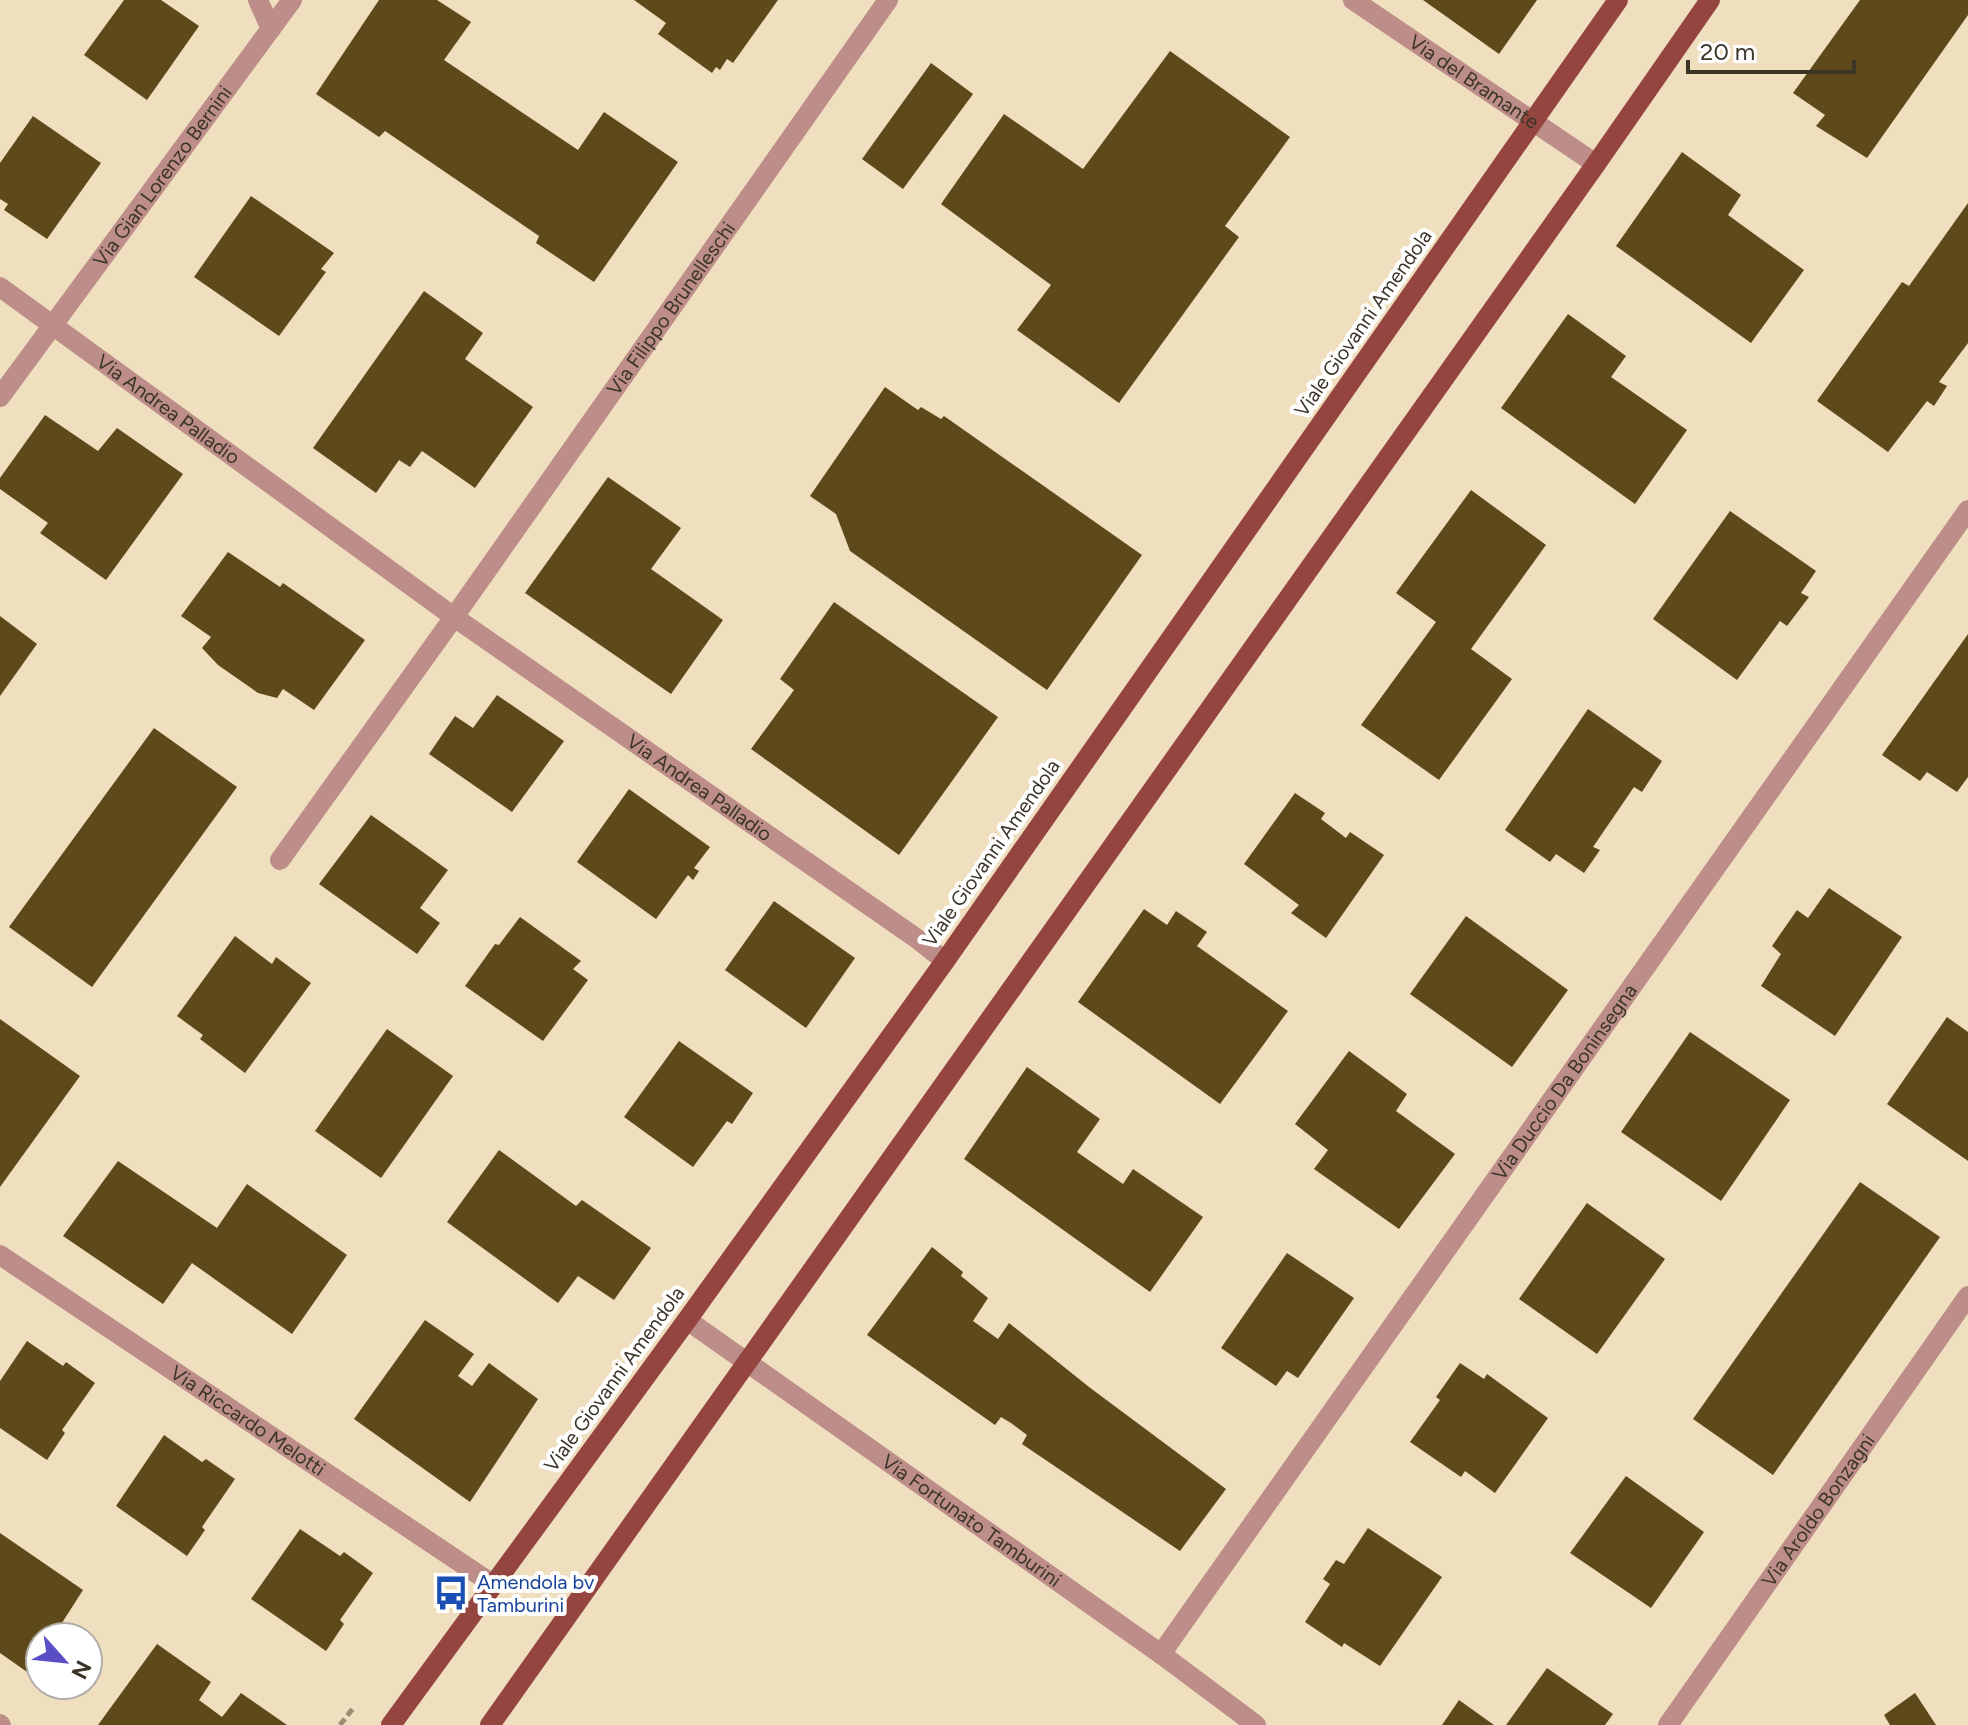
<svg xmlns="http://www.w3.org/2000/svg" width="1968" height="1725" font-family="Figtree,sans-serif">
<rect width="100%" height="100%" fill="#f0dfbe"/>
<g fill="#5e491b">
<path d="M124,0H161L199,26L147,100L84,55Z"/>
<path d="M379,0H437L471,22L444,60L578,150L604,112L678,162L594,282L536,243L539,236L385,131L379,137L316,94Z"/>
<path d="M634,0H778L733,63L727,59L720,70L716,67L712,73L658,34L666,23Z"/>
<path d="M1423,0H1537L1499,54Z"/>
<path d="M1860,0H1968V15L1867,158L1816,126L1825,115L1793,93Z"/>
<path d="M1170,51L1290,137L1225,226L1239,237L1119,403L1017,330L1051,285L941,204L1004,114L1083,169Z"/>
<path d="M931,63L973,94L903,189L862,159Z"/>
<path d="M33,116L101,163L47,239L4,210L8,204L0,199V163Z"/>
<path d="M1682,152L1741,195L1728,215L1804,270L1751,343L1616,246Z"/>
<path d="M251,196L334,253L321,269L326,272L279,336L194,277Z"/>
<path d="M1968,203V343L1939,382L1947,386L1934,406L1927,401L1888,452L1817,401L1902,282L1909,286Z"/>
<path d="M424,291L483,333L465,359L533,407L475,488L422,451L410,467L399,460L376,493L313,448Z"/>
<path d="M1568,314L1626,356L1611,377L1687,430L1635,504L1501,408Z"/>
<path d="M885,387L918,410L921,407L941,419L944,416L1142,555L1047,690L850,551L836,514L810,496Z"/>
<path d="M45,415L98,451L117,428L183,474L106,580L40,533L48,523L0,489V478Z"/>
<path d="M608,477L681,528L651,569L723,620L671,694L525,593Z"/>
<path d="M1471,490L1546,545L1471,649L1512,679L1439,780L1361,725L1436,622L1396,593Z"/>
<path d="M1730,511L1816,571L1801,593L1809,597L1787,626L1780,621L1737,680L1653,619Z"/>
<path d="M228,552L280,587L283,583L365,640L314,710L283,689L277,698L258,693L218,665L202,648L211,637L181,616Z"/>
<path d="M834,602L998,717L899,855L751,749L794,690L780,679Z"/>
<path d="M0,616L37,644L0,696Z"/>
<path d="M1968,634V777L1957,792L1927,772L1920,781L1882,755Z"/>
<path d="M497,695L564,741L512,812L429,754L455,716L473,728Z"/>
<path d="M1588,709L1662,761L1642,792L1634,787L1593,847L1600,850L1584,873L1556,854L1550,862L1505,830Z"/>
<path d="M154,728L237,787L92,987L9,927Z"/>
<path d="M629,789L710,847L694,868L699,871L693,880L688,875L656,919L577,862Z"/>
<path d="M1295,793L1325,813L1321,819L1346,838L1350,832L1384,855L1326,938L1291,913L1299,905L1244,864Z"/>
<path d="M371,815L448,870L420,908L440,923L417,954L319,884Z"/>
<path d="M1829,888L1902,937L1835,1036L1761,986L1781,954L1772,946L1797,910L1808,918Z"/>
<path d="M774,901L855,958L806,1028L725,970Z"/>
<path d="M1144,909L1167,925L1176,911L1207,932L1197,946L1288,1011L1220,1104L1078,1002Z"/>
<path d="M1466,916L1568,990L1512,1067L1410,994Z"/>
<path d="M520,917L581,961L573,969L588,980L543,1041L465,986L495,944L499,945Z"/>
<path d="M235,936L272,964L276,957L311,983L245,1073L200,1039L203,1035L177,1016Z"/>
<path d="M1947,1017L1968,1032V1161L1887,1104Z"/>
<path d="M0,1019L80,1076L0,1187Z"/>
<path d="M387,1029L453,1076L381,1178L315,1131Z"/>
<path d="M1690,1032L1790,1100L1721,1201L1621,1132Z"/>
<path d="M679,1041L753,1093L732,1124L727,1121L693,1167L624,1117Z"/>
<path d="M1349,1051L1407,1094L1396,1111L1455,1154L1399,1229L1314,1169L1328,1150L1295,1124Z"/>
<path d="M1027,1067L1100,1119L1077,1152L1123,1184L1133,1169L1203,1217L1150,1292L964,1159Z"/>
<path d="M499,1150L576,1206L582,1200L651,1248L614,1300L578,1276L558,1303L447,1222Z"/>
<path d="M118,1161L217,1228L247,1184L347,1255L292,1334L192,1263L163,1304L63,1236Z"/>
<path d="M1860,1182L1940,1237L1773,1475L1693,1419Z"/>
<path d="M1587,1203L1665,1259L1597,1354L1519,1299Z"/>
<path d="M932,1247L963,1272L961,1276L988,1298L973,1321L998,1339L1009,1323L1089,1387L1226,1489L1180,1551L1022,1444L1027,1435L1011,1423L1001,1417L995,1425L867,1335Z"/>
<path d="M1287,1253L1354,1298L1298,1378L1287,1371L1276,1386L1221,1348Z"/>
<path d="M425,1320L474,1354L458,1376L472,1386L489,1363L538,1399L470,1502L354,1419Z"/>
<path d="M27,1341L63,1366L66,1362L95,1383L62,1430L65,1433L47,1460L0,1428V1381Z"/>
<path d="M1460,1363L1484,1379L1487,1374L1548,1418L1495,1493L1465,1471L1461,1477L1410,1442L1440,1400L1436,1397Z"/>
<path d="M164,1435L202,1462L206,1459L235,1479L202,1527L205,1530L187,1556L116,1506Z"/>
<path d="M1626,1476L1704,1532L1651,1608L1570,1553Z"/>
<path d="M1368,1528L1442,1577L1380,1666L1344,1643L1342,1647L1305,1622L1330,1584L1323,1579L1336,1560L1344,1564Z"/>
<path d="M300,1529L340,1556L344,1552L373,1573L340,1620L344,1624L326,1651L251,1599Z"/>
<path d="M0,1533L83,1590L53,1637H40V1658L30,1674L0,1653Z"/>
<path d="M157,1644L211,1682L199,1700L222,1717L241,1693L287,1725H98Z"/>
<path d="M1547,1668L1613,1714L1605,1725H1506Z"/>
<path d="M1915,1693L1936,1725H1890L1884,1715Z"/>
<path d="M1459,1700L1494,1725H1442Z"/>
</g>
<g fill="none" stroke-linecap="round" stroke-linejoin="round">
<path stroke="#998d76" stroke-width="5" stroke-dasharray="8 4" stroke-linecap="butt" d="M340,1725L354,1707"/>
<g stroke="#bc8d89" stroke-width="20">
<path d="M258,0L271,29"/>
<path id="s1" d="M1353,0L1596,164"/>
<path id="s2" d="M0,287L454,617L916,938L945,961"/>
<path id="s3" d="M0,397L292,0"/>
<path id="s4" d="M280,860L454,617L888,0"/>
<path id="s5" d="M0,1255L494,1585"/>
<path id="s6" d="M687,1320L1161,1654L1256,1725"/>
<path id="s7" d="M1161,1654L1968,510"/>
<path d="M0,1724L1,1725"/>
<path id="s8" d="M1668,1725L1968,1296"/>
</g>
<g stroke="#954540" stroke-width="20">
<path d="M391,1725L687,1320L945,961L1618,0"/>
<path d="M490,1725L1596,164L1710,0"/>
</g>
</g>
<defs>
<g id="bus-bare" transform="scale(2.76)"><path d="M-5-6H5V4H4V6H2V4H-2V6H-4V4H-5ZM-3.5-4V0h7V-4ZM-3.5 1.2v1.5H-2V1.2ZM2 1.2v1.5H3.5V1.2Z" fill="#1a4fb4" stroke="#fff" stroke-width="2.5" paint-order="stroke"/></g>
</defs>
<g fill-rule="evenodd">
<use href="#bus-bare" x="451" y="1593"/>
</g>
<g text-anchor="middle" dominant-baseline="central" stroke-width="8" stroke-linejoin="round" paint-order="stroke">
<g font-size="20" fill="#3b3528" stroke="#fff">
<text stroke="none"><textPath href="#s1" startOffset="146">Via del Bramante</textPath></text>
<text stroke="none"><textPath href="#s3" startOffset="274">Via Gian Lorenzo Bernini</textPath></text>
<text stroke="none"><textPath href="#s4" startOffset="676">Via Filippo Brunelleschi</textPath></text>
<text transform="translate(1363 323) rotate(-55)">Viale Giovanni Amendola</text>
<text stroke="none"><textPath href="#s2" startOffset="208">Via Andrea Palladio</textPath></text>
<text stroke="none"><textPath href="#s2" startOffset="860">Via Andrea Palladio</textPath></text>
<text transform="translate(991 853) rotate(-55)">Viale Giovanni Amendola</text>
<text stroke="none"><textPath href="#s7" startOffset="700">Via Duccio Da Boninsegna</textPath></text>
<text transform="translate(614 1379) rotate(-54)">Viale Giovanni Amendola</text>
<text stroke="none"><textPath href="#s5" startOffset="298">Via Riccardo Melotti</textPath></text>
<text stroke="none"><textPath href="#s8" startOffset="262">Via Aroldo Bonzagni</textPath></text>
<text stroke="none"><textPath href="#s6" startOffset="348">Via Fortunato Tamburini</textPath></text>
</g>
<g font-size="20" fill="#164399" stroke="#fff" text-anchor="start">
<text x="477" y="1582">Amendola bv<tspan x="477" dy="23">Tamburini</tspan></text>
</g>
</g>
<g transform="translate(64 1661) rotate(117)"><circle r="38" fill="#ffffff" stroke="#b1aea9" stroke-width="2"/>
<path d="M0-6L14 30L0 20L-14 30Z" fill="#594ec6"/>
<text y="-12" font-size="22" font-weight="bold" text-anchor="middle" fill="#3b3528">N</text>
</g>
<path d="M1688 60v12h166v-12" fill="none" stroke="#3b3528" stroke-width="4"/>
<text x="1700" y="60" font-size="24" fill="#3b3528" stroke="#ffffff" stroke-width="6" paint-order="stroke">20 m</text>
</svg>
